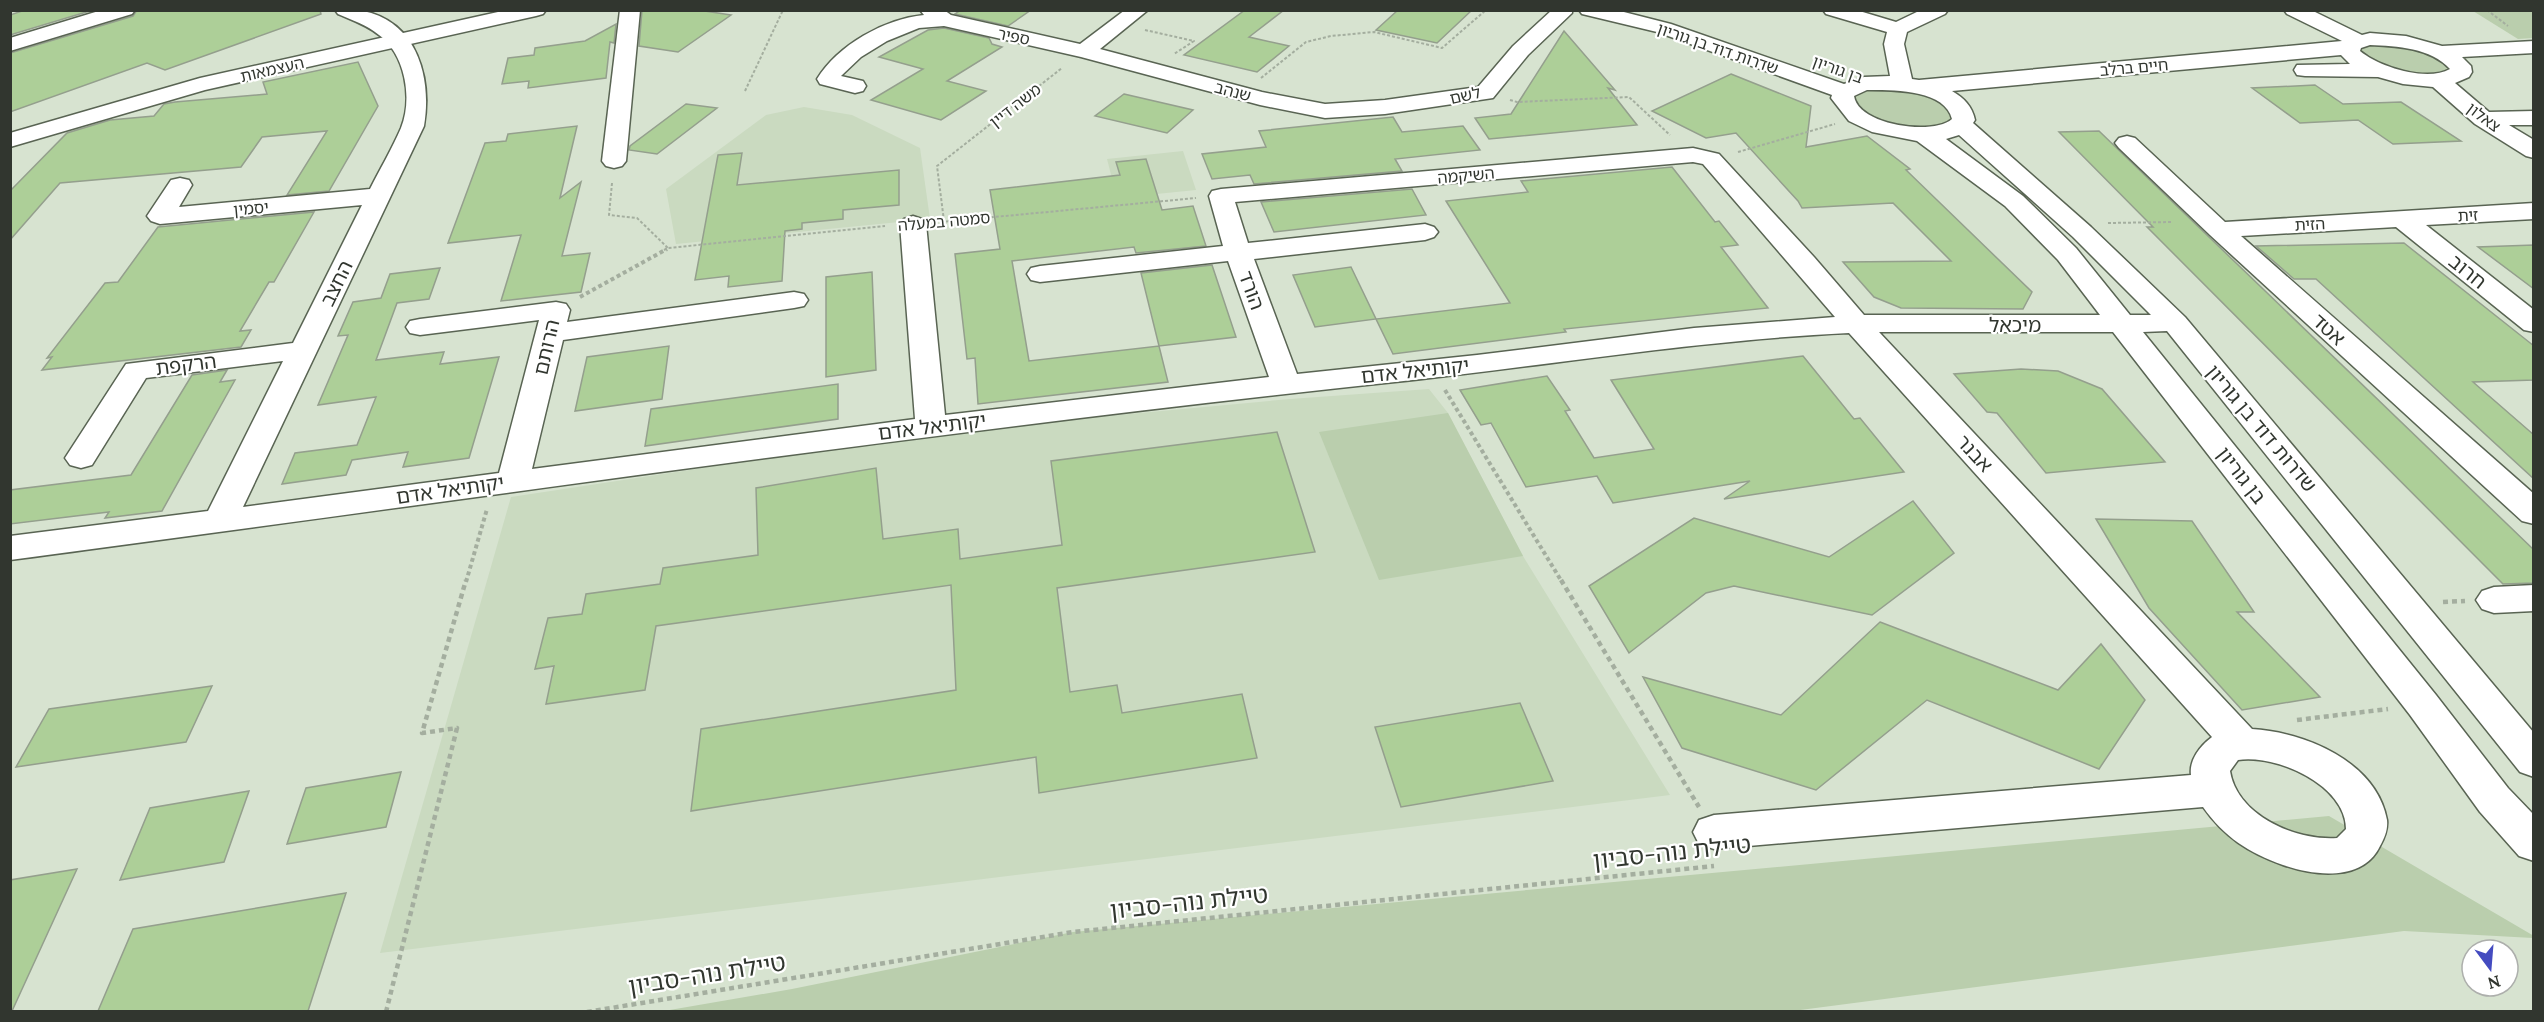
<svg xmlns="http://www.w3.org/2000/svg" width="2544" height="1022" font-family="Lora,'Noto Sans Hebrew',serif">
<rect width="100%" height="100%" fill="#d7e3d0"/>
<g fill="#cadac0">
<path d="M804,107L852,115L920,148L930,219L676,244L666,189L766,115Z"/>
<path d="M1183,151L1196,190L1117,198L1107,159Z"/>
<path d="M1429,389L1448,413L1523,556L1670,795L380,953L511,497L947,431L1290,399Z"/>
</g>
<g fill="#bacead">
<path d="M2473,11H2533V38L2518,39Z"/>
<path d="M2399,41L2457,66L2447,78L2374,68L2353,44Z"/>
<path d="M1916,87L1960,111L1945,130L1876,125L1845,96L1855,89Z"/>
<path d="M1448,413L1523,556L1379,580L1319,432Z"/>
<path d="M2329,816L2534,936L2533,938L2404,931L1785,1012H658L792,989L1073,932Z"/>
</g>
<g fill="#adcf98" stroke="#949f8d" stroke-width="1.5">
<path d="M25,10H93L10,35V15Z"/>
<path d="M137,10H320L321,14L165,70L147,63L10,112V53L133,16Z"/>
<path d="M642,10H698L731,15L678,52L639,46Z"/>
<path d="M961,10H1031L1008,26L955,14Z"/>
<path d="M1245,10H1284L1249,37L1289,46L1257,72L1184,55Z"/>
<path d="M1398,10H1472L1437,43L1376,30Z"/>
<path d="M616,24L614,43L610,42L606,78L528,88L529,81L502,84L508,58L534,55L535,48L585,41Z"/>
<path d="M944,28L989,38L992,44L1002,47L947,81L986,91L941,120L871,100L923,69L879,57L928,30Z"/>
<path d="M1564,31L1615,90L1608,88L1637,125L1489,139L1475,118L1511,114Z"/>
<path d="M358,62L378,106L329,191L287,195L327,131L262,137L241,167L60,183L10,240V191L67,133L110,120L154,116L164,104L175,102L267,94L263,82Z"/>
<path d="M1731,74L1811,106L1806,147L1867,136L1910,169L1906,170L2032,292L2023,309L1901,308L1874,297L1843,262L1951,261L1893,203L1802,208L1798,201L1736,133L1706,138L1652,111Z"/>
<path d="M2315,85L2343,104L2401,102L2461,141L2393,144L2358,120L2300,123L2252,88Z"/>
<path d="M1124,94L1193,110L1167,133L1095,116Z"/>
<path d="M686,104L717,108L657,154L629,150L630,146Z"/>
<path d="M1393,117L1402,132L1463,126L1480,150L1395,159L1402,171L1254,184L1250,175L1212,179L1202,154L1266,147L1259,131Z"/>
<path d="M577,126L560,198L581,182L562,256L590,253L581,292L501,301L521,235L448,243L485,143L506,141L508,134Z"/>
<path d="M2099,131L2534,550V583L2503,584L2147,227H2153L2059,132Z"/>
<path d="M742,153L737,185L899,170V205L843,210V219L802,223V229L785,231L782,281L728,287L729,276L695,280L718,155Z"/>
<path d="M1146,159L1162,210L1193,206L1206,246L1136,253L1134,247L1012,261L1029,361L1159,346L1168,382L978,404L975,358L967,359L955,254L1000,249L990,190L1120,175L1116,162Z"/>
<path d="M1672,167L1715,222L1719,221L1738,245L1721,247L1768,308L1564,329L1566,332L1393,354L1376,319L1510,303L1446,201L1528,192L1521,181Z"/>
<path d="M1412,189L1426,215L1274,232L1261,202Z"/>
<path d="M314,212L274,282H269L240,331L251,330L241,347L42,370L52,357L47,358L105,283L118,282L158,227Z"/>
<path d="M2404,243L2534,346V380L2473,382L2534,435V479L2316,279H2294L2256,246Z"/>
<path d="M2534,245V289L2478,247Z"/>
<path d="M1212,265L1236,337L1159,346L1141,273Z"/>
<path d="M1351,267L1376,319L1315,327L1293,275Z"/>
<path d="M440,268L429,299L397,303L376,360L444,352L440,364L499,357L469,458L403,467L408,452L352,460L346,475L282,484L295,453L357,445L376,397L318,405L348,335L338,336L353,302L381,298L390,274Z"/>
<path d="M872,272L876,370L826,377V277Z"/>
<path d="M669,346L662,399L575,411L587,357Z"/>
<path d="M1803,356L1854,419L1860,418L1904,472L1724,499L1750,481L1613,503L1597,476L1526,487L1491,423L1481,425L1460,390L1547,376L1570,410L1565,411L1594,458L1654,449L1611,380Z"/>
<path d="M2021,369L2058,371L2102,389L2165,462L2046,473L1997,413L1987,412L1954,374Z"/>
<path d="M227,370L220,382L235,380L162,511L105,518L109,512L10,524V490L131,475L192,375Z"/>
<path d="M838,384V419L645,446L651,409Z"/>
<path d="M1277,432L1315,552L1057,588L1070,692L1117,685L1122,713L1242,694L1257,758L1039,793L1036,757L691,811L701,729L956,690L951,585L656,626L645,690L546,704L554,666L535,669L548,618L582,614L586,594L660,584L663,568L758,555L756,488L876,468L883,539L958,529L960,559L1062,545L1051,461Z"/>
<path d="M1913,501L1954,553L1872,615L1734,586L1706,593L1629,653L1589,586L1694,518L1829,557Z"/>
<path d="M2096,519L2192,521L2254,612H2237L2320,697L2242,710L2149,608Z"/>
<path d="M1880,622L2058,690L2101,644L2145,700L2099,769L1927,700L1816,790L1682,748L1643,677L1781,715Z"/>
<path d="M212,686L186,742L16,767L49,709Z"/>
<path d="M1520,703L1553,781L1401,807L1375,727Z"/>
<path d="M401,772L386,827L287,844L306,788Z"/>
<path d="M249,791L224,862L120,880L150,808Z"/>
<path d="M77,869L12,1011H10V880Z"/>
<path d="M346,893L308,1011H98L133,929Z"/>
</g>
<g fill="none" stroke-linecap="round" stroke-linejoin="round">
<g stroke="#596453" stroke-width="3">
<g id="minor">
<path d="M102,10H135L132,14L10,51V38Z"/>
<path d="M335,10C344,10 355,9 363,11C418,22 432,79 424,126L243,507L499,473L539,320L420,335L410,333L406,327L410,321L420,319L556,302L566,304L570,310L567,322L794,292L804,294L808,300L804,306L794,308L563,340L532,469L915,419L900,224L904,219L913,216L922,219L926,224L945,415L1269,377L1228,261L1040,282L1031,280L1027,274L1031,268L1040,266L1223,246L1209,196L1212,191L1221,189L1693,148L1719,154L1814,257L1864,315H2100L2058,260L2005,206L1917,141L1872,132L1849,121L1831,98L1832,95L1657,32L1582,14L1579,10H1616L1671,24L1844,84L1864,77L1890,76L1884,44L1887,32L1826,14L1823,10H1856L1896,22L1921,10H1948L1945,14L1907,32L1904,44L1912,79L1919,80L2342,41L2287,14L2284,10H2311L2362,35L2370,33L2406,36L2442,46L2534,41V53L2462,57L2471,66L2472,72L2469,77L2455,83L2489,112L2534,111V125H2509L2534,140V158L2526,156L2475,124L2433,87L2403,84L2378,77L2305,76L2297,75L2294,70L2297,65L2350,64L2341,55L1952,91C1964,98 1972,106 1975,120L1973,123L2091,227L2185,317L2534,733V777L2520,772L2167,331L2143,332L2436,695L2508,788L2534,815V861L2519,856L2480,812L2410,715L2113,332H1879L2252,729C2304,732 2376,761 2387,820C2388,829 2385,837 2380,846C2363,882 2314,876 2283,865C2249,853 2224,837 2203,807L1714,849L1699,844L1693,832L1699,820L1714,815L2191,775C2189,760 2200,746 2212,737L1849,333C1697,340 1546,366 1395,382C932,431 472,499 10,560V536L208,511L283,361L146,378L92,465L81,468L70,465L65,458L126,364L293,343L362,205L160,224L151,221L147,216L171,180L180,178L189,180L192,185L179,207L370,189C380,169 392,149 401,128C413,98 405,54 379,35C367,25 352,20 338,14ZM2370,45C2397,46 2431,48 2450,69C2427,82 2379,67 2360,51L2361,48ZM1867,90C1891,90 1945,89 1952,119C1933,136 1858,125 1854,96ZM1959,135L2073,237L2151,315H2130L2076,248L2023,196L1946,139ZM1693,162L1703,164L1835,317L1694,328L1477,355L1297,374L1254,259L1425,240L1434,237L1438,232L1434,227L1425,224L1248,243L1235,202ZM2238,760C2276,754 2346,785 2346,829L2337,838C2295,841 2237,815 2230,771Z"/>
<path d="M620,10H640L626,161L622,166L614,168L606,166L602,161Z"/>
<path d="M920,10H944L951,15L1080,44L1125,10H1148L1100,49L1262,92L1325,104L1385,100L1478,87L1513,46L1552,10H1572V13L1528,55L1493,98L1385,114L1325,118L1260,105L1081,57L944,26L919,28L887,41L861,57L841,76L863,81L866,86L863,91L855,93L820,84L817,79C838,45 884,19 924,15Z"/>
<path d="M2127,136L2135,138L2225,222L2534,203V219L2426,225L2534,310V332L2524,330L2396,227L2241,236L2534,494V524L2522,521L2210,235L2119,148L2115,143L2119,138Z"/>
<path d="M2534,585V611L2494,613L2482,609L2476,600L2482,591L2494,587Z"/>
</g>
</g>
<g stroke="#596453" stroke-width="3">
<path id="major" d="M507,10H546L543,14L536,16L205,90L10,147V133L200,78Z"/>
</g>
<g stroke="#a4ae9f" stroke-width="2" stroke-dasharray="3 2" stroke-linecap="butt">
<path d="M2487,10L2508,26"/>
<path d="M1145,30L1194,41L1174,54"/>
<path d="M1261,78L1306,42L1331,36L1374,32L1442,48L1486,10"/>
<path d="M745,91L783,10"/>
<path d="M1510,100L1517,102L1629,97L1670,135"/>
<path d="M1738,152L1835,124"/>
<path d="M612,183L609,215L637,218L668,248"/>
<path d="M944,221L937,166L1062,68"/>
<path d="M941,222L1196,198"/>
<path d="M2108,223L2173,222"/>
<path d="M664,250L668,248L885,226"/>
</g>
<g stroke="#a4ae9f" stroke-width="4" stroke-dasharray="4 3" stroke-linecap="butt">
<path d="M580,297L667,249"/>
<path d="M1445,390L1562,582"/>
<path d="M466,582L487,509"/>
</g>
<g stroke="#a4ae9f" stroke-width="4.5" stroke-dasharray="5 4" stroke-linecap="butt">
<path d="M1561,580L1699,807"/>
<path d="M2443,602L2465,601"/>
<path d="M2297,720L2388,709"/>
<path d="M386,1012L457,728L422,733L466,580"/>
<path d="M587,1012L1073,932L1714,866"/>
</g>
<use href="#minor" fill="#fff" fill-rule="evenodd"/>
<use href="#major" fill="#fff" fill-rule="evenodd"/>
</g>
<g text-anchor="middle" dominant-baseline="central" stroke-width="4.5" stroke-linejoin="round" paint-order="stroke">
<g font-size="16" fill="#31362f" stroke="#fff">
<text transform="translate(1014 36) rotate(12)">ספיר</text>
<text transform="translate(1718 48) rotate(19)">שדרות דוד בן גוריון</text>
<text transform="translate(2134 67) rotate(-5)">חיים ברלב</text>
<text transform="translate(272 69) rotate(-13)">העצמאות</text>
<text transform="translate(1838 69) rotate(20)">בן גוריון</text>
<text transform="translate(1233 91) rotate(15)">שנהב</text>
<text transform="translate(1465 95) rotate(-13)">לשם</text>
<text transform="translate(1015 105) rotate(-38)">משה דיין</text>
<text transform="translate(2484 117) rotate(37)">צאלון</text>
<text transform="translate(1466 175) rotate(-5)">השיקמה</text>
<text transform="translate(251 208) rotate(-5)">יסמין</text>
<text transform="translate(2468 215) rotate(-3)">זית</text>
<text transform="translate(944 221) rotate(-5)">סמטה במעלה</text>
<text transform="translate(2310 224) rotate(-3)">הזית</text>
</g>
<g font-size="20" fill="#31362f" stroke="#fff">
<text transform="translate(2468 271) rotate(39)">חרוב</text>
<text transform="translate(336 283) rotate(-64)">החצב</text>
<text transform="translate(1252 290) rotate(70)">הורד</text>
<text x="2015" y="324">מיכאל</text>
<text transform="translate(2329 329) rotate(42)">אטד</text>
<text transform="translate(546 347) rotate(-77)">הרותם</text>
<text transform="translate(186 364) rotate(-7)">הרקפת</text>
<text transform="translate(1415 370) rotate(-6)">יקותיאל אדם</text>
<text transform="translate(932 426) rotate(-7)">יקותיאל אדם</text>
<text transform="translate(2262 428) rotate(50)">שדרות דוד בן גוריון</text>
<text transform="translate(1975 453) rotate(47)">אבנר</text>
<text transform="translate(2242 475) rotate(52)">בן גוריון</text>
<text transform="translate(450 489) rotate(-8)">יקותיאל אדם</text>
</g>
<g font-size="24" fill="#31362f" stroke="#fff">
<text transform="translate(1672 852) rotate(-6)">טיילת נוה-סביון</text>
<text transform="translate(1189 902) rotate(-6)">טיילת נוה-סביון</text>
<text transform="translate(707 974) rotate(-9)">טיילת נוה-סביון</text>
</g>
</g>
<rect width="2544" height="1022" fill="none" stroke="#31362f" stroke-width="24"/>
<g transform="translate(2490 968) rotate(164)"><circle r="28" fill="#ffffff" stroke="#adafac" stroke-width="1.5"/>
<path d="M0-4.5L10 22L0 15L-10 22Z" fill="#444bc0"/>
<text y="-9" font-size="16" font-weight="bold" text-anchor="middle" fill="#31362f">N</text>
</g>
</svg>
